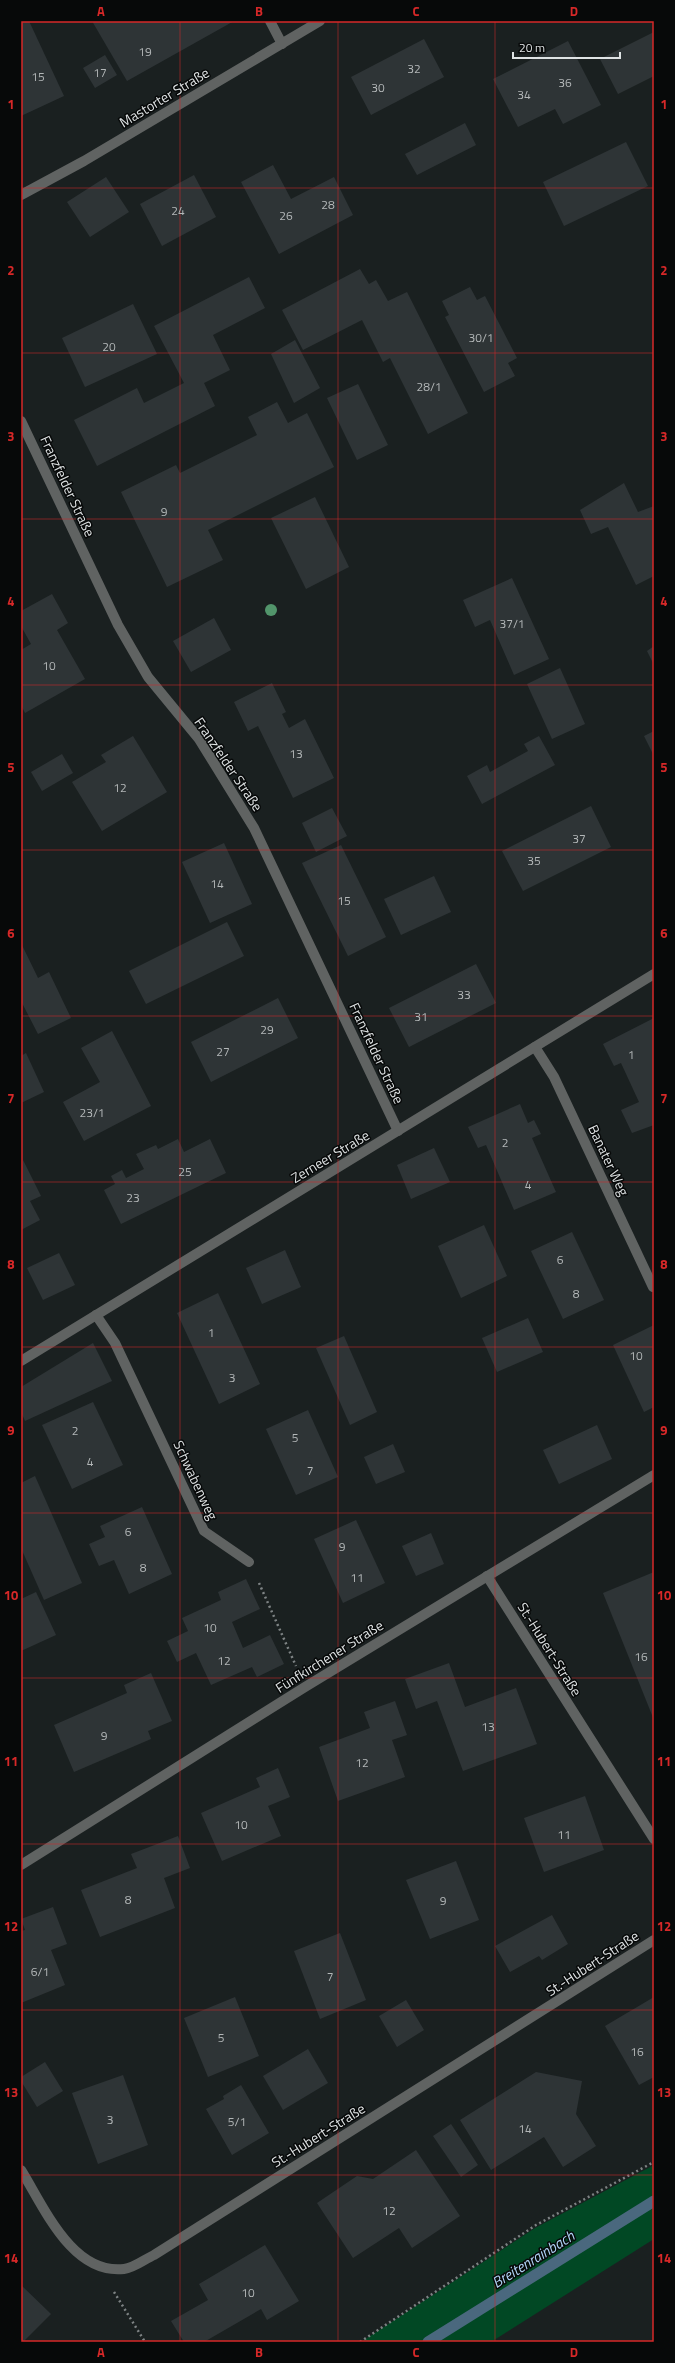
<svg xmlns="http://www.w3.org/2000/svg" width="675" height="2363" font-family="'Titillium Web',sans-serif">
<rect width="100%" height="100%" fill="#1a2020"/>
<path fill="#014824" d="M654,2165V2239L491,2342H361L535,2228Z"/>
<g fill="none" stroke-linecap="round" stroke-linejoin="round">
<path stroke="#4a687e" stroke-width="11" d="M428,2342L654,2201"/>
</g>
<g fill="#2e3436">
<path d="M21,21H29L64,96L21,116Z"/>
<path d="M92,21H234L127,81Z"/>
<path d="M654,32V76L618,94L600,59Z"/>
<path d="M424,39L444,77L371,115L351,77Z"/>
<path d="M568,41L601,105L563,124L555,109L518,127L493,79Z"/>
<path d="M105,55L117,75L95,88L83,68Z"/>
<path d="M465,123L476,145L417,175L405,154Z"/>
<path d="M626,142L648,186L564,226L543,182Z"/>
<path d="M273,165L291,199L334,177L353,215L279,254L241,182Z"/>
<path d="M194,175L216,217L162,246L140,204Z"/>
<path d="M106,177L129,212L90,237L67,202Z"/>
<path d="M360,269L369,284L376,280L388,301L407,292L468,413L428,434L390,358L383,362L362,320L303,350L282,310Z"/>
<path d="M249,277L265,308L213,335L230,370L204,383L215,406L97,466L74,420L137,388L144,403L184,383L154,326Z"/>
<path d="M470,287L477,300L485,296L517,358L508,363L515,376L484,392L445,317L449,315L442,301Z"/>
<path d="M133,304L157,354L85,387L62,338Z"/>
<path d="M295,340L320,388L294,403L271,354Z"/>
<path d="M358,384L388,445L357,460L327,398Z"/>
<path d="M277,402L288,423L307,413L334,467L208,530L223,560L167,587L121,492L176,465L180,473L257,435L248,417Z"/>
<path d="M624,483L638,512L654,506V576L636,585L608,527L591,534L580,510Z"/>
<path d="M315,497L349,567L306,589L271,518Z"/>
<path d="M512,578L549,659L514,675L490,620L475,627L463,600Z"/>
<path d="M52,594L68,623L57,630L85,679L25,713L21,705V650L31,644L21,626V611Z"/>
<path d="M214,618L231,650L191,672L173,641Z"/>
<path d="M654,646V665L647,651Z"/>
<path d="M560,668L585,724L552,739L527,684Z"/>
<path d="M272,683L286,712L282,714L289,728L305,719L334,778L293,798L258,726L248,731L234,702Z"/>
<path d="M654,731V756L644,736Z"/>
<path d="M133,736L167,792L102,831L72,782L106,762L101,755Z"/>
<path d="M539,736L555,765L482,804L467,776L487,765L490,772L528,751L524,744Z"/>
<path d="M62,754L73,773L42,791L31,772Z"/>
<path d="M591,806L611,847L523,891L502,851Z"/>
<path d="M332,808L347,836L316,852L302,823Z"/>
<path d="M224,843L252,904L210,923L182,862Z"/>
<path d="M341,845L386,937L348,956L302,863Z"/>
<path d="M434,876L451,912L401,935L384,899Z"/>
<path d="M227,922L244,956L146,1004L129,971Z"/>
<path d="M21,943L38,978L49,972L71,1018L38,1034L21,1001Z"/>
<path d="M476,964L496,1003L409,1047L389,1008Z"/>
<path d="M278,998L298,1038L211,1082L191,1042Z"/>
<path d="M654,1018V1125L632,1133L621,1110L639,1102L621,1063L614,1066L603,1044Z"/>
<path d="M112,1031L151,1106L84,1141L63,1102L100,1082L81,1048Z"/>
<path d="M26,1053L44,1092L21,1103V1056Z"/>
<path d="M520,1104L528,1123L534,1120L541,1134L532,1138L556,1192L514,1210L486,1145L478,1148L468,1127Z"/>
<path d="M178,1139L184,1152L210,1139L226,1173L121,1224L104,1190L115,1184L111,1176L122,1170L126,1178L144,1169L136,1154L156,1145L158,1149Z"/>
<path d="M434,1148L450,1182L411,1199L397,1165Z"/>
<path d="M23,1160L41,1196L30,1201L40,1220L21,1230Z"/>
<path d="M484,1225L507,1276L461,1298L438,1246Z"/>
<path d="M572,1232L604,1300L563,1319L531,1251Z"/>
<path d="M285,1250L301,1287L262,1304L246,1268Z"/>
<path d="M59,1253L75,1285L43,1300L27,1268Z"/>
<path d="M218,1293L260,1384L219,1404L177,1313Z"/>
<path d="M528,1318L543,1352L497,1372L482,1338Z"/>
<path d="M654,1325V1407L644,1412L613,1345Z"/>
<path d="M344,1336L377,1412L350,1425L316,1348Z"/>
<path d="M93,1343L112,1381L25,1421L21,1412V1387Z"/>
<path d="M93,1402L123,1465L72,1489L42,1425Z"/>
<path d="M308,1410L338,1477L296,1495L266,1429Z"/>
<path d="M597,1425L612,1459L559,1484L543,1450Z"/>
<path d="M393,1444L405,1472L376,1484L364,1457Z"/>
<path d="M35,1476L82,1583L44,1600L21,1548V1483Z"/>
<path d="M142,1507L172,1574L129,1594L114,1560L99,1566L89,1544L105,1537L100,1526Z"/>
<path d="M356,1520L385,1583L343,1603L314,1539Z"/>
<path d="M431,1533L444,1564L416,1576L402,1546Z"/>
<path d="M654,1572V1720L603,1593Z"/>
<path d="M246,1579L260,1609L232,1622L243,1648L270,1635L284,1664L257,1677L252,1667L211,1685L196,1653L177,1662L167,1641L188,1631L182,1618L221,1600L218,1592Z"/>
<path d="M36,1592L56,1635L21,1651V1599Z"/>
<path d="M449,1663L465,1707L516,1688L537,1744L463,1771L437,1701L416,1709L405,1679Z"/>
<path d="M151,1673L172,1721L148,1731L151,1739L74,1772L54,1725L127,1693L124,1685Z"/>
<path d="M395,1701L407,1735L392,1740L405,1777L338,1801L319,1747L370,1728L364,1712Z"/>
<path d="M278,1768L290,1797L268,1806L281,1836L222,1861L201,1813L260,1787L256,1778Z"/>
<path d="M585,1796L604,1850L544,1872L524,1818Z"/>
<path d="M178,1836L190,1868L164,1878L175,1908L100,1937L81,1890L137,1868L131,1854Z"/>
<path d="M456,1861L479,1920L430,1939L406,1880Z"/>
<path d="M53,1907L67,1944L51,1950L65,1985L21,2003V1931L25,1930L21,1919Z"/>
<path d="M552,1915L568,1944L542,1960L539,1956L510,1972L495,1946Z"/>
<path d="M340,1933L366,2000L320,2019L294,1951Z"/>
<path d="M235,1997L259,2056L208,2077L184,2018Z"/>
<path d="M654,1997V2077L639,2085L605,2026Z"/>
<path d="M406,2000L424,2030L397,2047L379,2016Z"/>
<path d="M308,2049L328,2083L283,2110L263,2076Z"/>
<path d="M45,2062L63,2091L37,2107L21,2081V2077Z"/>
<path d="M536,2072L582,2081L576,2114L596,2146L563,2167L544,2137L491,2170L460,2120Z"/>
<path d="M123,2075L148,2145L98,2164L72,2093Z"/>
<path d="M241,2085L269,2133L232,2155L206,2109L224,2099L223,2096Z"/>
<path d="M451,2124L478,2165L461,2177L433,2136Z"/>
<path d="M416,2150L460,2216L412,2248L399,2228L353,2258L317,2203L357,2176L373,2179Z"/>
<path d="M265,2245L299,2301L267,2320L261,2309L204,2342H184L171,2321L208,2300L199,2284Z"/>
<path d="M21,2285L51,2314L23,2342H21Z"/>
</g>
<g fill="none" stroke-linecap="round" stroke-linejoin="round">
<g stroke="#7e8384" stroke-width="2.5" stroke-dasharray="2 3" stroke-linecap="butt">
<path d="M259,1583L296,1666"/>
<path d="M114,2292L145,2342"/>
<path d="M360,2342L536,2225L654,2162"/>
</g>
<path stroke="#606362" stroke-width="10" d="M270,21L282,44"/>
<g stroke="#606362" stroke-width="10">
<path d="M21,195L84,161L320,21"/>
<path d="M21,421L118,625L148,677L199,739L254,828L398,1131"/>
<path d="M535,1047L554,1077L653,1287"/>
<path d="M96,1315L115,1343L204,1531L249,1562"/>
<path d="M21,1361L654,974"/>
<path d="M487,1576L654,1839"/>
<path d="M21,1865L305,1687L654,1475"/>
<path d="M21,2170C44,2207 72,2275 124,2269C134,2268 145,2259 154,2255L654,1940"/>
</g>
</g>
<circle fill="#52956b" cx="271" cy="610" r="6"/>
<path fill="none" stroke="#d62828" stroke-width="1" stroke-opacity="0.55" d="M180,21V2342M338,21V2342M495,21V2342M21,188H654M21,353H654M21,519H654M21,685H654M21,850H654M21,1016H654M21,1182H654M21,1347H654M21,1513H654M21,1678H654M21,1844H654M21,2010H654M21,2175H654"/>
<g text-anchor="middle" dominant-baseline="central" stroke-width="3" stroke-linejoin="round" paint-order="stroke">
<g font-size="12" fill="#b3b7b8">
<text x="145" y="51">19</text>
<text x="414" y="68">32</text>
<text x="100" y="72">17</text>
<text x="38" y="76">15</text>
<text x="565" y="82">36</text>
<text x="378" y="87">30</text>
<text x="524" y="94">34</text>
<text x="328" y="204">28</text>
<text x="178" y="210">24</text>
<text x="286" y="215">26</text>
<text x="481" y="337">30/1</text>
<text x="109" y="346">20</text>
<text x="429" y="386">28/1</text>
<text x="164" y="511">9</text>
<text x="512" y="623">37/1</text>
<text x="49" y="665">10</text>
<text x="296" y="753">13</text>
<text x="120" y="787">12</text>
<text x="579" y="838">37</text>
<text x="534" y="860">35</text>
<text x="217" y="883">14</text>
<text x="344" y="900">15</text>
<text x="464" y="994">33</text>
<text x="421" y="1016">31</text>
<text x="267" y="1029">29</text>
<text x="223" y="1051">27</text>
<text x="631" y="1054">1</text>
<text x="92" y="1112">23/1</text>
<text x="505" y="1142">2</text>
<text x="185" y="1171">25</text>
<text x="528" y="1184">4</text>
<text x="133" y="1197">23</text>
<text x="560" y="1259">6</text>
<text x="576" y="1293">8</text>
<text x="211" y="1332">1</text>
<text x="636" y="1355">10</text>
<text x="232" y="1377">3</text>
<text x="75" y="1430">2</text>
<text x="295" y="1437">5</text>
<text x="90" y="1461">4</text>
<text x="310" y="1470">7</text>
<text x="128" y="1531">6</text>
<text x="342" y="1546">9</text>
<text x="143" y="1567">8</text>
<text x="357" y="1577">11</text>
<text x="210" y="1627">10</text>
<text x="641" y="1656">16</text>
<text x="224" y="1660">12</text>
<text x="488" y="1726">13</text>
<text x="104" y="1735">9</text>
<text x="362" y="1762">12</text>
<text x="241" y="1824">10</text>
<text x="564" y="1834">11</text>
<text x="128" y="1899">8</text>
<text x="443" y="1900">9</text>
<text x="40" y="1971">6/1</text>
<text x="330" y="1976">7</text>
<text x="221" y="2037">5</text>
<text x="637" y="2051">16</text>
<text x="110" y="2119">3</text>
<text x="237" y="2121">5/1</text>
<text x="525" y="2128">14</text>
<text x="389" y="2210">12</text>
<text x="248" y="2292">10</text>
</g>
<g font-size="14" fill="#dfe3e4" stroke="#070909">
<text transform="translate(164 97) rotate(-31)">Mastorter Straße</text>
<text transform="translate(68 486) rotate(65)">Franzfelder Straße</text>
<text transform="translate(229 764) rotate(56)">Franzfelder Straße</text>
<text transform="translate(377 1053) rotate(65)">Franzfelder Straße</text>
<text transform="translate(330 1156) rotate(-31)">Zerneer Straße</text>
<text transform="translate(609 1160) rotate(65)">Banater Weg</text>
<text transform="translate(196 1480) rotate(65)">Schwabenweg</text>
<text transform="translate(550 1649) rotate(58)">St.-Hubert-Straße</text>
<text transform="translate(329 1656) rotate(-32)">Fünfkirchener Straße</text>
<text transform="translate(592 1963) rotate(-33)">St.-Hubert-Straße</text>
<text transform="translate(318 2135) rotate(-32)">St.-Hubert-Straße</text>
</g>
<g font-size="15" font-style="italic" fill="#afd3f4" stroke="#070909">
<text transform="translate(533 2259) rotate(-32)">Breitenrainbach</text>
</g>
</g>
<rect width="675" height="2363" fill="none" stroke="#070909" stroke-width="44"/>
<path d="M513 52v6h107v-6" fill="none" stroke="#dfe3e4" stroke-width="2"/>
<text x="519" y="52" font-size="12" fill="#dfe3e4" stroke="#070909" stroke-width="3" paint-order="stroke">20 m</text>
<rect x="22" y="22" width="631" height="2319" fill="none" stroke="#d62828" stroke-width="1.5"/>
<g font-size="13" text-anchor="middle" font-weight="bold" fill="#d62828">
<text x="101" y="16">A</text>
<text x="259" y="16">B</text>
<text x="416" y="16">C</text>
<text x="574" y="16">D</text>
<text x="11" y="109">1</text>
<text x="664" y="109">1</text>
<text x="11" y="275">2</text>
<text x="664" y="275">2</text>
<text x="11" y="441">3</text>
<text x="664" y="441">3</text>
<text x="11" y="606">4</text>
<text x="664" y="606">4</text>
<text x="11" y="772">5</text>
<text x="664" y="772">5</text>
<text x="11" y="938">6</text>
<text x="664" y="938">6</text>
<text x="11" y="1103">7</text>
<text x="664" y="1103">7</text>
<text x="11" y="1269">8</text>
<text x="664" y="1269">8</text>
<text x="11" y="1435">9</text>
<text x="664" y="1435">9</text>
<text x="11" y="1600">10</text>
<text x="664" y="1600">10</text>
<text x="11" y="1766">11</text>
<text x="664" y="1766">11</text>
<text x="11" y="1931">12</text>
<text x="664" y="1931">12</text>
<text x="11" y="2097">13</text>
<text x="664" y="2097">13</text>
<text x="11" y="2263">14</text>
<text x="664" y="2263">14</text>
<text x="101" y="2357">A</text>
<text x="259" y="2357">B</text>
<text x="416" y="2357">C</text>
<text x="574" y="2357">D</text>
</g>
</svg>
